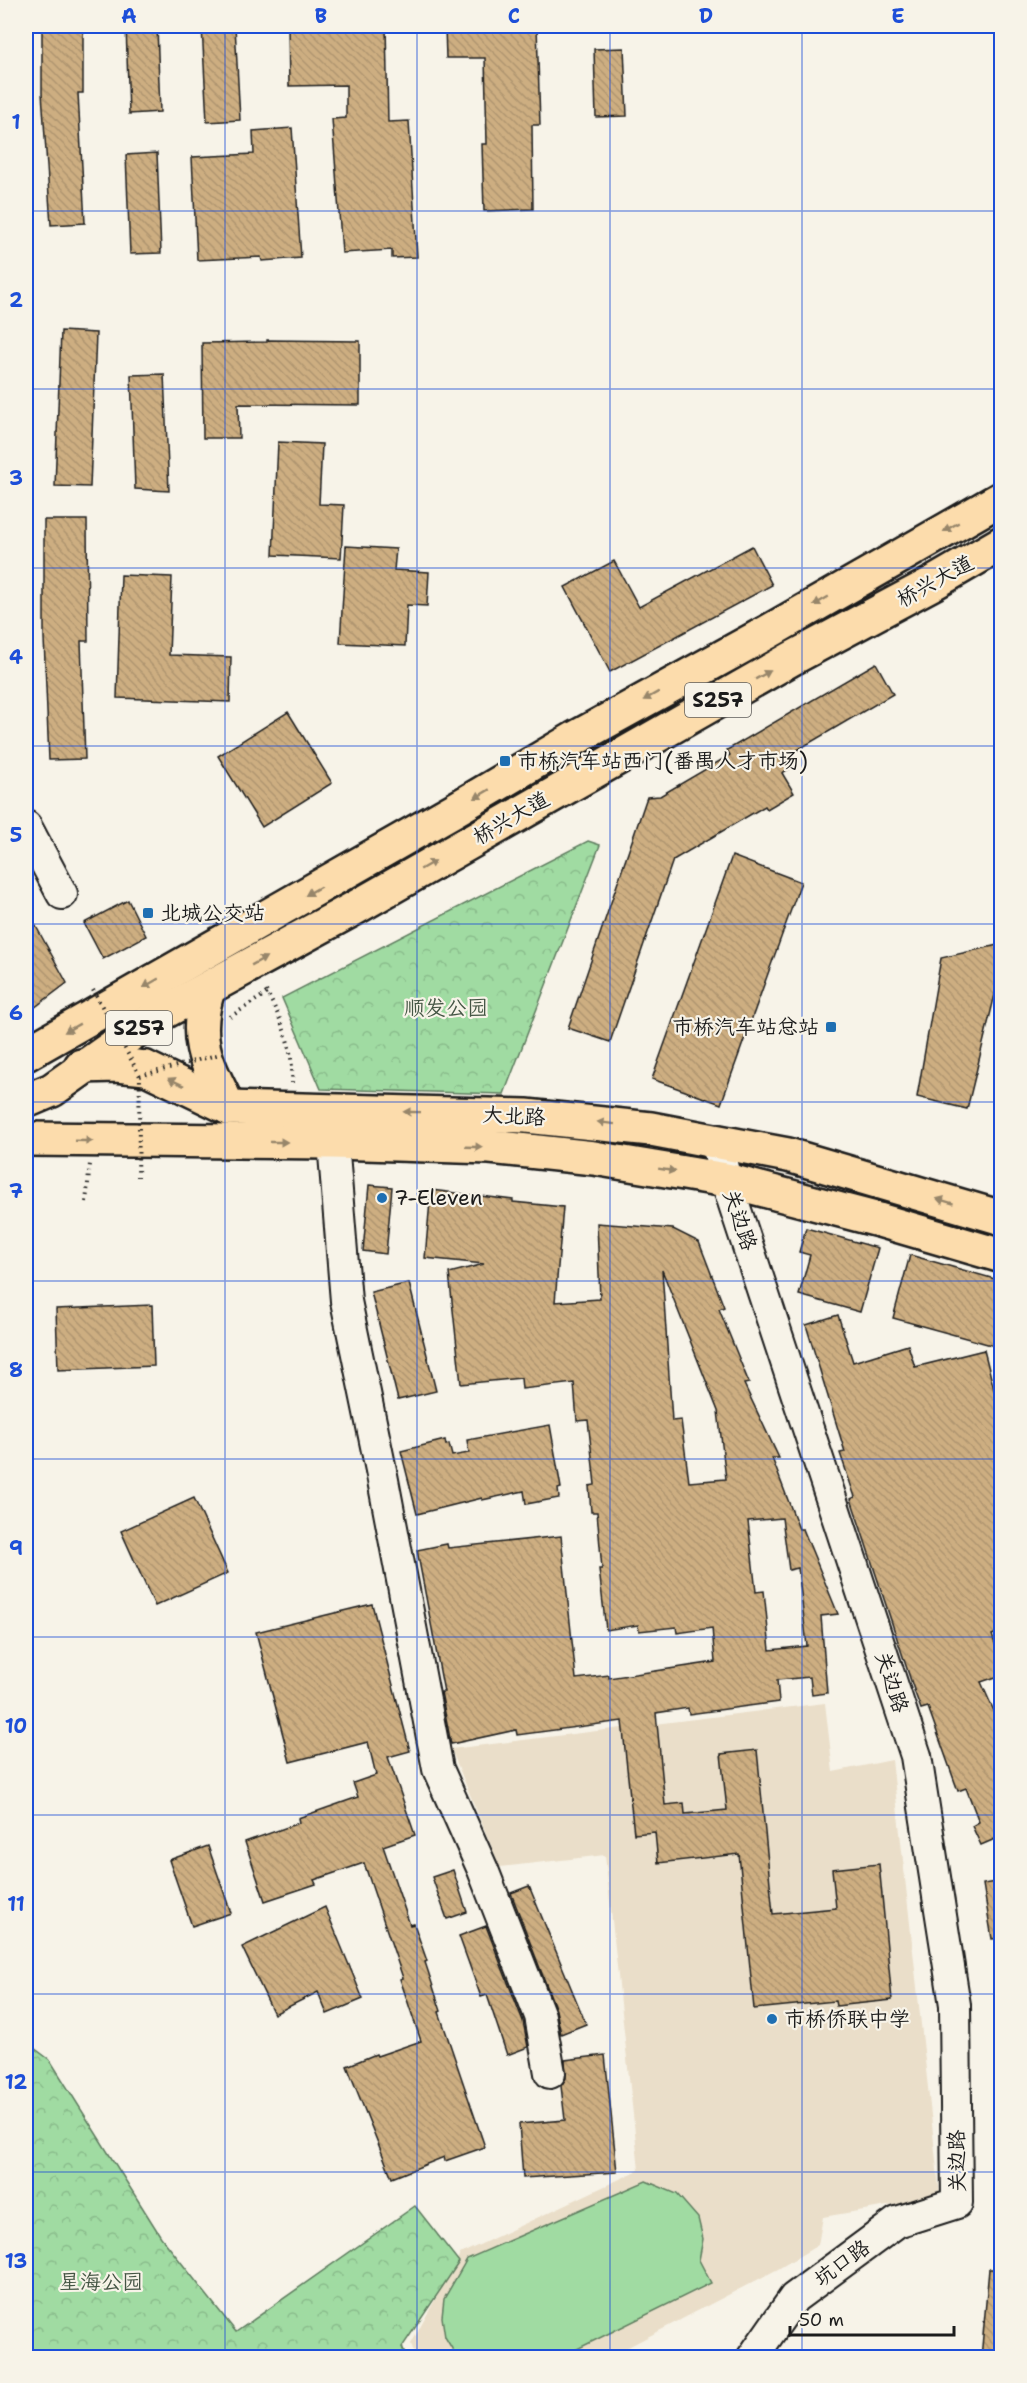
<svg xmlns="http://www.w3.org/2000/svg" width="1027" height="2383" font-family="'Shantell Sans','LXGW WenKai TC',sans-serif">
<defs>
<pattern id="forest-crowns" width="20" height="18" patternUnits="userSpaceOnUse" patternTransform="scale(1.5)"><rect width="20" height="18" fill="#a0dba2"/><path d="M2 6a3 3 0 1 1 6 0M12 15a3 3 0 1 1 6 0" fill="none" stroke="#89bb8b"/></pattern>
<pattern id="building-back-hatch" width="6" height="6" patternUnits="userSpaceOnUse" patternTransform="scale(1.5)"><rect width="6" height="6" fill="#cdae81"/><path d="M-1 5l2 2M0 0l6 6M5-1l2 2" fill="none" stroke="#af956f"/></pattern>
</defs>
<rect width="100%" height="100%" fill="#f7f3e8"/>
<filter id="ink" filterUnits="userSpaceOnUse"><feTurbulence type="fractalNoise" baseFrequency=".0167" numOctaves="2"/><feDisplacementMap in="SourceGraphic" scale="12" xChannelSelector="R" yChannelSelector="G"/><feConvolveMatrix kernelMatrix="1 2 1 2 8 2 1 2 1" color-interpolation-filters="sRGB"/></filter>
<g filter="url(#ink)">
<path fill="#eadec9" d="M825,1703L833,1772L892,1760L940,2197L823,2217L818,2245L778,2269L609,2357H416L411,2344L460,2254L639,2170L605,1855L500,1867L451,1749Z"/>
<path fill="#a0dba2" stroke="#5e7c5f" stroke-width="1.5" d="M646,2181L677,2194L698,2218L703,2239L699,2260L711,2283L561,2357L460,2358L454,2352L445,2337L442,2317L444,2299L467,2259Z"/>
<g fill="url(#forest-crowns)" stroke="#5e7c5f" stroke-width="1.5">
<path d="M588,841L600,845L504,1094L321,1089L282,998Z"/>
<path d="M26,2042L50,2060L161,2237L236,2332L415,2206L459,2262L402,2347L406,2357H26Z"/>
</g>
<g fill="url(#building-back-hatch)" stroke="#1c1c1c" stroke-width="1.5" fill-rule="evenodd">
<path d="M42,26H83V93H78L85,223L51,225L42,93Z"/>
<path d="M126,26H157L160,112L129,114Z"/>
<path d="M202,26H235L240,120L207,122Z"/>
<path d="M288,26H386L388,122L409,121L417,257L392,258V250L342,253L332,119L346,118V85L289,86Z"/>
<path d="M445,26H537L540,125H532L533,209L484,211L482,144H487L485,58H446Z"/>
<path d="M624,48L627,116L596,117L594,49Z"/>
<path d="M292,128L301,258L262,261L261,257L197,260L192,157L254,154L253,131Z"/>
<path d="M157,153L161,253L130,254L126,155Z"/>
<path d="M61,331L96,333L90,487L55,486Z"/>
<path d="M267,340L360,341V405L238,404L239,438H203L202,343L267,342Z"/>
<path d="M164,374L169,491L135,489L131,375Z"/>
<path d="M278,442L322,444L319,504L344,505L341,558L273,555Z"/>
<path d="M44,520H87L88,641H81L85,759L49,760L44,638Z"/>
<path d="M346,546L396,549L394,570L429,572L427,606L407,605L405,646L340,643Z"/>
<path d="M752,546L772,585L610,672L565,587L614,561L639,607Z"/>
<path d="M121,575L172,577L169,655L231,657L230,702L117,698Z"/>
<path d="M876,663L893,694L782,759L789,769L782,773L794,793L767,809L765,806L673,860L610,1042L568,1028L647,797L660,796L730,755L727,750Z"/>
<path d="M288,712L332,783L262,827L218,756Z"/>
<path d="M732,856L801,882L721,1104L652,1079Z"/>
<path d="M128,900L146,936L103,959L84,923Z"/>
<path d="M26,908L67,983L26,1014Z"/>
<path d="M1002,944V966L967,1109L917,1097L941,958Z"/>
<path d="M369,1185L392,1187L386,1254L363,1251Z"/>
<path d="M431,1190L513,1200V1202L563,1207L555,1302L600,1299L597,1223L673,1229L699,1242L724,1307L719,1309L749,1383L744,1384L779,1458H772L799,1529H803L838,1614L821,1616L827,1693L812,1695L810,1677L777,1680L779,1702L689,1714L688,1708L656,1713L665,1805L684,1803L685,1814L727,1810L721,1754L757,1750L773,1914L836,1908L832,1869L879,1864L892,2000L836,2006L835,2001L754,2009L739,1854L658,1863L655,1832L634,1834L622,1721L517,1735L516,1730L451,1744L441,1692H444L417,1550L447,1544L448,1548L561,1536L576,1679L609,1675V1678L715,1662L712,1628L677,1633L676,1627L639,1631L638,1625L606,1630L599,1569H602L597,1512H591L589,1486L595,1485L588,1420L577,1421L574,1383L522,1389L521,1378L461,1384L449,1273L484,1264L425,1258ZM662,1270L718,1411L726,1479L689,1482L681,1420L672,1421ZM782,1518L789,1570L798,1568L807,1646L770,1650L764,1591L756,1592L748,1521Z"/>
<path d="M806,1228L878,1248L860,1312L799,1295L810,1255L799,1252Z"/>
<path d="M910,1255L1002,1281V1348L893,1318Z"/>
<path d="M409,1283L436,1391L398,1400L371,1292Z"/>
<path d="M152,1305L154,1366L58,1370L56,1309Z"/>
<path d="M838,1315L853,1362L908,1345L915,1367L984,1350L1002,1421V1631L992,1635L1002,1664V1675L981,1682L1002,1729V1836L981,1845L972,1826L979,1822L966,1788L958,1791L928,1707L921,1709L915,1693L851,1499L855,1497L840,1453L845,1452L806,1325Z"/>
<path d="M550,1425L561,1488L558,1489L559,1498L526,1504L524,1491L482,1500V1498L417,1514L401,1451L445,1440L446,1445L449,1444L452,1456L469,1453L467,1440Z"/>
<path d="M194,1498L228,1573L155,1606L121,1531Z"/>
<path d="M372,1604L410,1751L388,1757L415,1835L383,1846L410,1925L414,1924L427,1961L425,1962L441,2011L439,2012L485,2147L445,2161L444,2157L392,2178L347,2066L376,2054L377,2056L421,2041L400,1979L403,1978L364,1863L314,1880L316,1884L265,1901L245,1842L299,1823L298,1818L358,1797L353,1783L376,1775L368,1742L290,1762L256,1632Z"/>
<path d="M208,1846L231,1913L192,1926L169,1860Z"/>
<path d="M453,1870L467,1912L447,1919L432,1877Z"/>
<path d="M1002,1881V1938L992,1939L983,1884Z"/>
<path d="M529,1886L586,2024L561,2034L556,2010L511,1893Z"/>
<path d="M325,1907L363,1999L327,2014L318,1992L274,2014L242,1947Z"/>
<path d="M486,1926L523,2021L528,2047L507,2055L487,1995L481,1997L459,1936Z"/>
<path d="M605,2055L617,2172L523,2178L519,2124L565,2120L561,2086L566,2078L565,2060Z"/>
<path d="M989,2269H1002V2358H981Z"/>
</g>
<g fill="none" stroke-linecap="round" stroke-linejoin="round">
<g stroke="#1c1c1c" stroke-width="34">
<g id="minor">
<path d="M26,826L62,894"/>
<path d="M716,1141L726,1180L916,1756L955,2005L957,2203L897,2222L794,2298L752,2358"/>
<path d="M333,1142L346,1301L382,1475L438,1769L483,1870L540,2016L550,2073"/>
</g>
</g>
<g stroke="#1c1c1c" stroke-width="38">
<g id="major">
<path d="M208,990C192,1040 207,1064 229,1108"/>
<path d="M26,1054L454,810L574,739L768,632L1002,498"/>
<path d="M81,1066L116,1065L146,1068L229,1108L526,1116L651,1129L788,1155L1002,1218"/>
<path d="M26,1101L52,1090L155,1017L353,909L791,659L935,582L1002,543"/>
<path d="M26,1139L333,1142L490,1147L594,1158L726,1180L879,1220L1002,1256"/>
</g>
</g>
<g stroke="#1c1c1c" stroke-width="4" stroke-dasharray="1.5 4.5" stroke-linecap="butt">
<path d="M266,991C282,1020 294,1049 292,1083"/>
<path d="M230,1017L267,993"/>
<path d="M86,1202L90,1164"/>
</g>
<use href="#minor" stroke="#f7f3e8" stroke-width="30"/>
<use href="#major" stroke="#fcdcac" stroke-width="33"/>
<g stroke="#1c1c1c" stroke-width="4" stroke-dasharray="1.5 4.5" stroke-linecap="butt">
<path d="M93,990L140,1076L138,1177"/>
<path d="M140,1076L220,1054"/>
</g>
</g>
<defs><path id="oneway-solid" d="M-6-.8H1V-3.2L6.5 0L1 3.2V.8H-6Z" transform="scale(1.5)"/></defs>
<g fill="#97866b">
<use href="#oneway-solid" transform="translate(951 527) rotate(150)"/>
<use href="#oneway-solid" transform="translate(821 601) rotate(150)"/>
<use href="#oneway-solid" transform="translate(763 675) rotate(-29)"/>
<use href="#oneway-solid" transform="translate(651 696) rotate(151)"/>
<use href="#oneway-solid" transform="translate(482 794) rotate(149)"/>
<use href="#oneway-solid" transform="translate(428 865) rotate(-30)"/>
<use href="#oneway-solid" transform="translate(313 891) rotate(150)"/>
<use href="#oneway-solid" transform="translate(259 961) rotate(-29)"/>
<use href="#oneway-solid" transform="translate(151 983) rotate(150)"/>
<use href="#oneway-solid" transform="translate(72 1028) rotate(151)"/>
<use href="#oneway-solid" transform="translate(176 1082) rotate(-154)"/>
<use href="#oneway-solid" transform="translate(412 1112) rotate(-179)"/>
<use href="#oneway-solid" transform="translate(606 1123) rotate(-173)"/>
<use href="#oneway-solid" transform="translate(84 1141) rotate(2)"/>
<use href="#oneway-solid" transform="translate(279 1142)"/>
<use href="#oneway-solid" transform="translate(474 1147) rotate(2)"/>
<use href="#oneway-solid" transform="translate(667 1170) rotate(9)"/>
<use href="#oneway-solid" transform="translate(945 1201) rotate(-163)"/>
</g>
</g>
<path fill="none" stroke="#1d4ed8" stroke-width="1.5" stroke-opacity="0.55" d="M225,26V2358M417,26V2358M610,26V2358M802,26V2358M26,211H1002M26,389H1002M26,568H1002M26,746H1002M26,924H1002M26,1102H1002M26,1281H1002M26,1459H1002M26,1637H1002M26,1815H1002M26,1994H1002M26,2172H1002"/>
<g fill="#1f6fb2" stroke="#f7f3e8" stroke-width="2">
<rect x="499" y="755" width="12" height="12" rx="3"/>
<rect x="142" y="907" width="12" height="12" rx="3"/>
<rect x="825" y="1021" width="12" height="12" rx="3"/>
<circle cx="382" cy="1198" r="6"/>
<circle cx="772" cy="2019" r="6"/>
</g>
<g text-anchor="middle" dominant-baseline="central" stroke-width="4.5" stroke-linejoin="round" paint-order="stroke">
<g fill="#f7f3e8" stroke="#5e5c59" stroke-width="1.5">
<rect x="685" y="683" width="66" height="34" rx="4.5"/>
<rect x="106" y="1011" width="66" height="34" rx="4.5"/>
</g>
<g font-size="20" font-weight="bold" fill="#1c1c1c">
<text x="718" y="700">S257</text>
<text x="139" y="1028">S257</text>
</g>
<g font-size="21" fill="#1c1c1c" stroke="#f7f3e8">
<text transform="translate(935 581) rotate(-29)">桥兴大道</text>
<text transform="translate(511 818) rotate(-30)">桥兴大道</text>
<text transform="translate(514 1116) rotate(3)">大北路</text>
<text transform="translate(740 1220) rotate(71)">关边路</text>
<text transform="translate(892 1682) rotate(72)">关边路</text>
<text transform="translate(957 2161) rotate(-91)">关边路</text>
<text transform="translate(842 2263) rotate(-36)">坑口路</text>
</g>
<g font-size="21" fill="#1c1c1c" stroke="#f7f3e8" text-anchor="start">
<text x="517" y="761">市桥汽车站西门(番禺人才市场)</text>
<text x="160" y="913">北城公交站</text>
<text x="819" y="1027" text-anchor="end">市桥汽车站总站</text>
<text x="394" y="1198">7-Eleven</text>
<text x="784" y="2019">市桥侨联中学</text>
</g>
<g font-size="21" fill="#454" stroke="#f7f3e8">
<text x="446" y="1008">顺发公园</text>
<text x="101" y="2282">星海公园</text>
</g>
</g>
<rect width="1027" height="2383" fill="none" stroke="#f7f3e8" stroke-width="66"/>
<path d="M790 2326v9h164v-9" fill="none" stroke="#1c1c1c" stroke-width="3"/>
<text x="799" y="2326" font-size="18" fill="#1c1c1c" stroke="#f7f3e8" stroke-width="4.5" paint-order="stroke">50 m</text>
<rect x="33" y="33" width="961" height="2317" fill="none" stroke="#1d4ed8" stroke-width="2"/>
<g font-size="20" text-anchor="middle" font-weight="bold" fill="#1d4ed8">
<text x="129" y="23">A</text>
<text x="321" y="23">B</text>
<text x="514" y="23">C</text>
<text x="706" y="23">D</text>
<text x="898" y="23">E</text>
<text x="16" y="129">1</text>
<text x="16" y="307">2</text>
<text x="16" y="485">3</text>
<text x="16" y="664">4</text>
<text x="16" y="842">5</text>
<text x="16" y="1020">6</text>
<text x="16" y="1198">7</text>
<text x="16" y="1377">8</text>
<text x="16" y="1555">9</text>
<text x="16" y="1733">10</text>
<text x="16" y="1911">11</text>
<text x="16" y="2089">12</text>
<text x="16" y="2268">13</text>
</g>
</svg>
